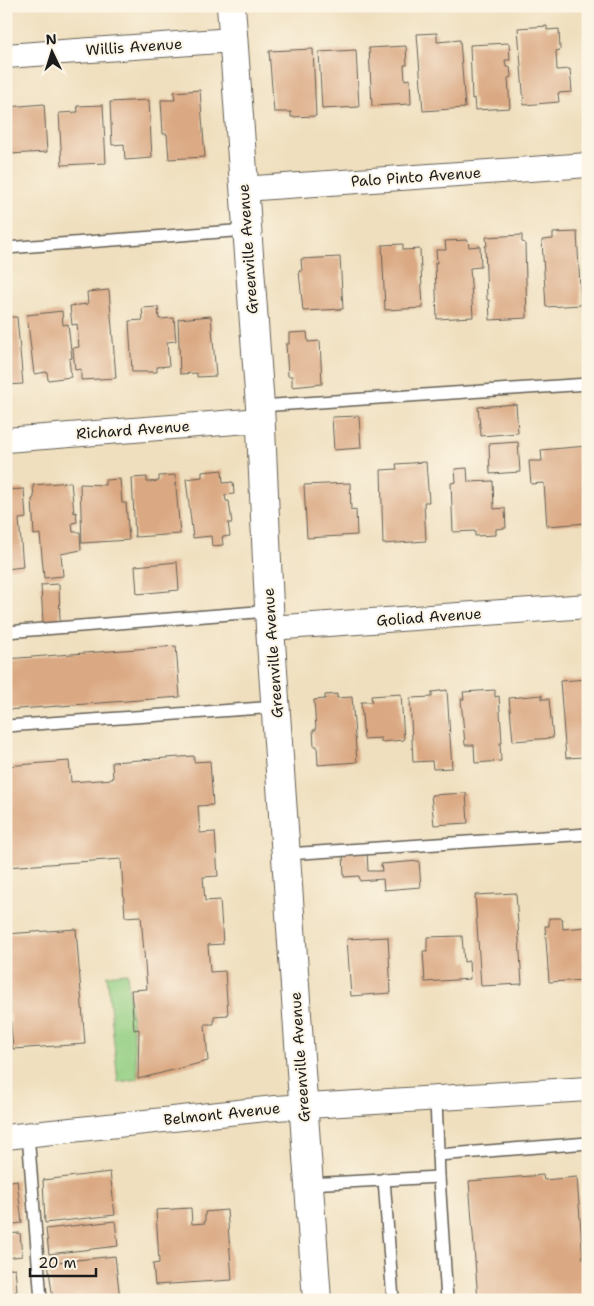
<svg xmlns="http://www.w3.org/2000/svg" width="594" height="1306" font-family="'Shantell Sans',sans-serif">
<rect width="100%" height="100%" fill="#fcf5e5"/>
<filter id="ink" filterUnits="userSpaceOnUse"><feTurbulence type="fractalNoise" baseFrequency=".02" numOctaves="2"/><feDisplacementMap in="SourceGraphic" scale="10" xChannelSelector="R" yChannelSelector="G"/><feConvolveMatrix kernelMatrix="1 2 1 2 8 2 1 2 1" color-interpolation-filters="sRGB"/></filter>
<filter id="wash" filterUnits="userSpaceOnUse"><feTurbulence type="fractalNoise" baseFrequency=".0096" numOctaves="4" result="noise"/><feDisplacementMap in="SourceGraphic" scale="20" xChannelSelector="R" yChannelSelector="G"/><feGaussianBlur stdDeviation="1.12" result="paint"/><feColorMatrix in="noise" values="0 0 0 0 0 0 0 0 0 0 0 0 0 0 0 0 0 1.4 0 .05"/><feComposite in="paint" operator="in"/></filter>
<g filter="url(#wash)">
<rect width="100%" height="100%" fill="#efdfbe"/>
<path fill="#93ce82" stroke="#58754f" d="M127,973L138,1079L118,1082L107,975Z"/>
<g id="blocks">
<g fill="#daa882">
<path d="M547,26V30L559,29L560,50L556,51L557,70L570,69L572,92L558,93L559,102L524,105L518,28Z"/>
<path d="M437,33V42L460,40L465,108L423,111L417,34Z"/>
<path d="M509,43L510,60H505L506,67H510L511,77L508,78L510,108L475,110L474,98L472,99L470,45Z"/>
<path d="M406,46L407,65H404L405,80L410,79L411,104L372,106L369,48Z"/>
<path d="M313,49L316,116L291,117V112H274L269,51Z"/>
<path d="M356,50L359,107L322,109L319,52Z"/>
<path d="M200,90L205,157L169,159L167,134H163L161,100H175L174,92Z"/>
<path d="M149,100L152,158L125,160L124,144L112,145L110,102Z"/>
<path d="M44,104L47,152L10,154L8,107Z"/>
<path d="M103,105L106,163L62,165L59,113L78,112L77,106Z"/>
<path d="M577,232L581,305L546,307L542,240L553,239V233Z"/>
<path d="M522,235V242L525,243L527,318L490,320L489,300H487L485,246H487L486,237Z"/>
<path d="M468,240L469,247L480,246L481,267L470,268L473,317L437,319L435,263H437L436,250H446L445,241Z"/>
<path d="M403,244V250L420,249L423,308L385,310L382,245Z"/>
<path d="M340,257L343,309L303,311L299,271H302L301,259Z"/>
<path d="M109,290L116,378L81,380V369L75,370L73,348L79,347L77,324L72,325L70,306L88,304L87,292Z"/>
<path d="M158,307L159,319L174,318L176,341L167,342L169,366L157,367V372H132L129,321L143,320L142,308Z"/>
<path d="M62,311L63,325L68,324L72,358L69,359L71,377L48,380L47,372L34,374L27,315Z"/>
<path d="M211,316L216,376L197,377V373L180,374L178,319Z"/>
<path d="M6,317H17L23,384L6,385Z"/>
<path d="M307,332L308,342L320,341L322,384L292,387V376H288L286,344H289V333Z"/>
<path d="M516,404L518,433L481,436L478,407Z"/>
<path d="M359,416L361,448L334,450L332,417Z"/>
<path d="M518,442L520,472L490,474L489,444Z"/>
<path d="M587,446L588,487H585V493H588V523L547,526L544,483L531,484L529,461H542L541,450Z"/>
<path d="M426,462L429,502H424L426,541L383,544L381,470L397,469L396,464Z"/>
<path d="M467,468L468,482L493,481L494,509L505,508L506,528L496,529V535L475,536V531L453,532L451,483L456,482L455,469Z"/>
<path d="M222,470L223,483L233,482L234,494L225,495L226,501H229L232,523H228L230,536L222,537L223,545L212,546L211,536L193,538L186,479L202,477V472Z"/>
<path d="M175,475L180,534L135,537L132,478L147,477V482L159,481V476Z"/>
<path d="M120,479L122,503H126L129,540L82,543L80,484L105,485V480Z"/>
<path d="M71,482L74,513L76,512L77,522L72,523L73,532H80L81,550L61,554L63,576L44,578L40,534L34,535L32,499L34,498L33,485Z"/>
<path d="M350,483L351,510L356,509L357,535L307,538L304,485Z"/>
<path d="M24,489L26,518L19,519L23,567L6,569V490Z"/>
<path d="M177,562L179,590L137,594L135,566Z"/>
<path d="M59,584L60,622L43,623L41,585Z"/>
<path d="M176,646L180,697L6,710V659Z"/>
<path d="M588,679V759H584V757L566,758L560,681Z"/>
<path d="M447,690L452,768L433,769L432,761L413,762L410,698L432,697V692Z"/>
<path d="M495,690V697L499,696L502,743H500L501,761L475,763L474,745H465L461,699H464L463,692Z"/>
<path d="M337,694V698L352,697L357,762L318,765L317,746H314L313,730H316L314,700L325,699V695Z"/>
<path d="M401,694L404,740L381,742V738L364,739L361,702H372L371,696Z"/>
<path d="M542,695V699H549L553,738L513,741L509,698Z"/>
<path d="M194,756V762L210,761L213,805L198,806L200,833L215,832L218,876L203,877L205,901L220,900L223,944L208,945L210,972L225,971L228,1015L214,1016V1024H205L208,1061L138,1079L139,1029L134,1030L131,990L147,989L141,916L125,917L121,859L6,867V766L69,761L71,782L113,779L112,762Z"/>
<path d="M466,793L468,823L434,825L431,795Z"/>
<path d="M367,851L368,871H382L381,864L419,861L421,887L384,890L383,879L360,881L359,876L344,877L343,853Z"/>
<path d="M516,893L522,984L481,986L475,895Z"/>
<path d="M549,918H562L563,929L586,927L587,944H583L586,980L549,982L545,926H549Z"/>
<path d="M76,929L85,1044L13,1049L10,1012L6,1013V934Z"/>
<path d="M462,936L464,962L469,961L470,979L425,982L423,951H427V937Z"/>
<path d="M388,937L391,993L351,996L347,939Z"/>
<path d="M110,1172L115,1215L45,1223L43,1180Z"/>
<path d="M543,1175L544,1180L577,1177L583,1259H588V1300H478L469,1181Z"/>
<path d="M17,1180L22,1223L6,1225V1182Z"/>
<path d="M191,1208L192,1224L205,1223V1212L227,1210L232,1280L155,1285L153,1264L159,1263L156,1210Z"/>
<path d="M115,1221L118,1246L49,1254L46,1229Z"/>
<path d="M20,1233L22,1256L6,1258V1234Z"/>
<path d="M115,1256L120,1299L53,1300L48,1263Z"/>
<path d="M15,1268L17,1291L14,1292L15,1300H6V1269Z"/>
</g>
</g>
</g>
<g filter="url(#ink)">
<use href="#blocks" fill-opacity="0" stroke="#666055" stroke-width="1"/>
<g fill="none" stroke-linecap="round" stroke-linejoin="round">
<g stroke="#666055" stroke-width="14">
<g id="lane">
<path d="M6,248L247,230"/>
<path d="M260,406L588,384"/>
<path d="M6,632L269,611"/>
<path d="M6,726L276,707"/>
<path d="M287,854L588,834"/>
<path d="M436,1099L439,1177L447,1300"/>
<path d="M28,1134L41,1300"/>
<path d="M438,1155L588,1143"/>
<path d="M384,1179L393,1300"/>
<path d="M308,1184L439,1177"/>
</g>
</g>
<g stroke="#666055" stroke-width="26">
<g id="street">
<path d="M6,56L233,40"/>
<path d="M243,189L588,165"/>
<path d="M6,440L261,420"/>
<path d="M270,628L588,606"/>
<path d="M6,1137L275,1108L588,1089"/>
</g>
</g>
<g stroke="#666055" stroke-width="30">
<path id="secondary" d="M231,6L260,406L270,628L317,1300"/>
</g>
<use href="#lane" stroke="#fff" stroke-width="11"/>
<use href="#street" stroke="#fff" stroke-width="24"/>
<use href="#secondary" stroke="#fff" stroke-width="28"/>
</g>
</g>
<g text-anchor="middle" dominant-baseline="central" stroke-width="4" stroke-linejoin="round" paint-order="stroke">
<g font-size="15" fill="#1c1c1c" stroke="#fcf5e5">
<text transform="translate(134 47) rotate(-4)">Willis Avenue</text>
<text transform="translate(416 177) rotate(-4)">Palo Pinto Avenue</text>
<text transform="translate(248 249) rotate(-94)">Greenville Avenue</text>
<text transform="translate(133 430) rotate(-4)">Richard Avenue</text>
<text transform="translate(429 617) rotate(-4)">Goliad Avenue</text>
<text transform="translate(273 653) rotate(-94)">Greenville Avenue</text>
<text transform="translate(300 1057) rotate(-94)">Greenville Avenue</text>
<text transform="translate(222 1114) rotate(-6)">Belmont Avenue</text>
</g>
</g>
<rect width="594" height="1306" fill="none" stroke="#fcf5e5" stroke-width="25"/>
<g transform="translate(52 52) rotate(356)" stroke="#fcf5e5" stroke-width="4" paint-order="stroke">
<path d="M0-4L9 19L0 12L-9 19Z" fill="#1c1c1c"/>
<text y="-8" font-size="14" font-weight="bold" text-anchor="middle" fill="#1c1c1c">N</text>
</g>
<path d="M30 1268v8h66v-8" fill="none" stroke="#1c1c1c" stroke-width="2.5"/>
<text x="38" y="1268" font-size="15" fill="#1c1c1c" stroke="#fcf5e5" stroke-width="4" paint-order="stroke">20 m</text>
</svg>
